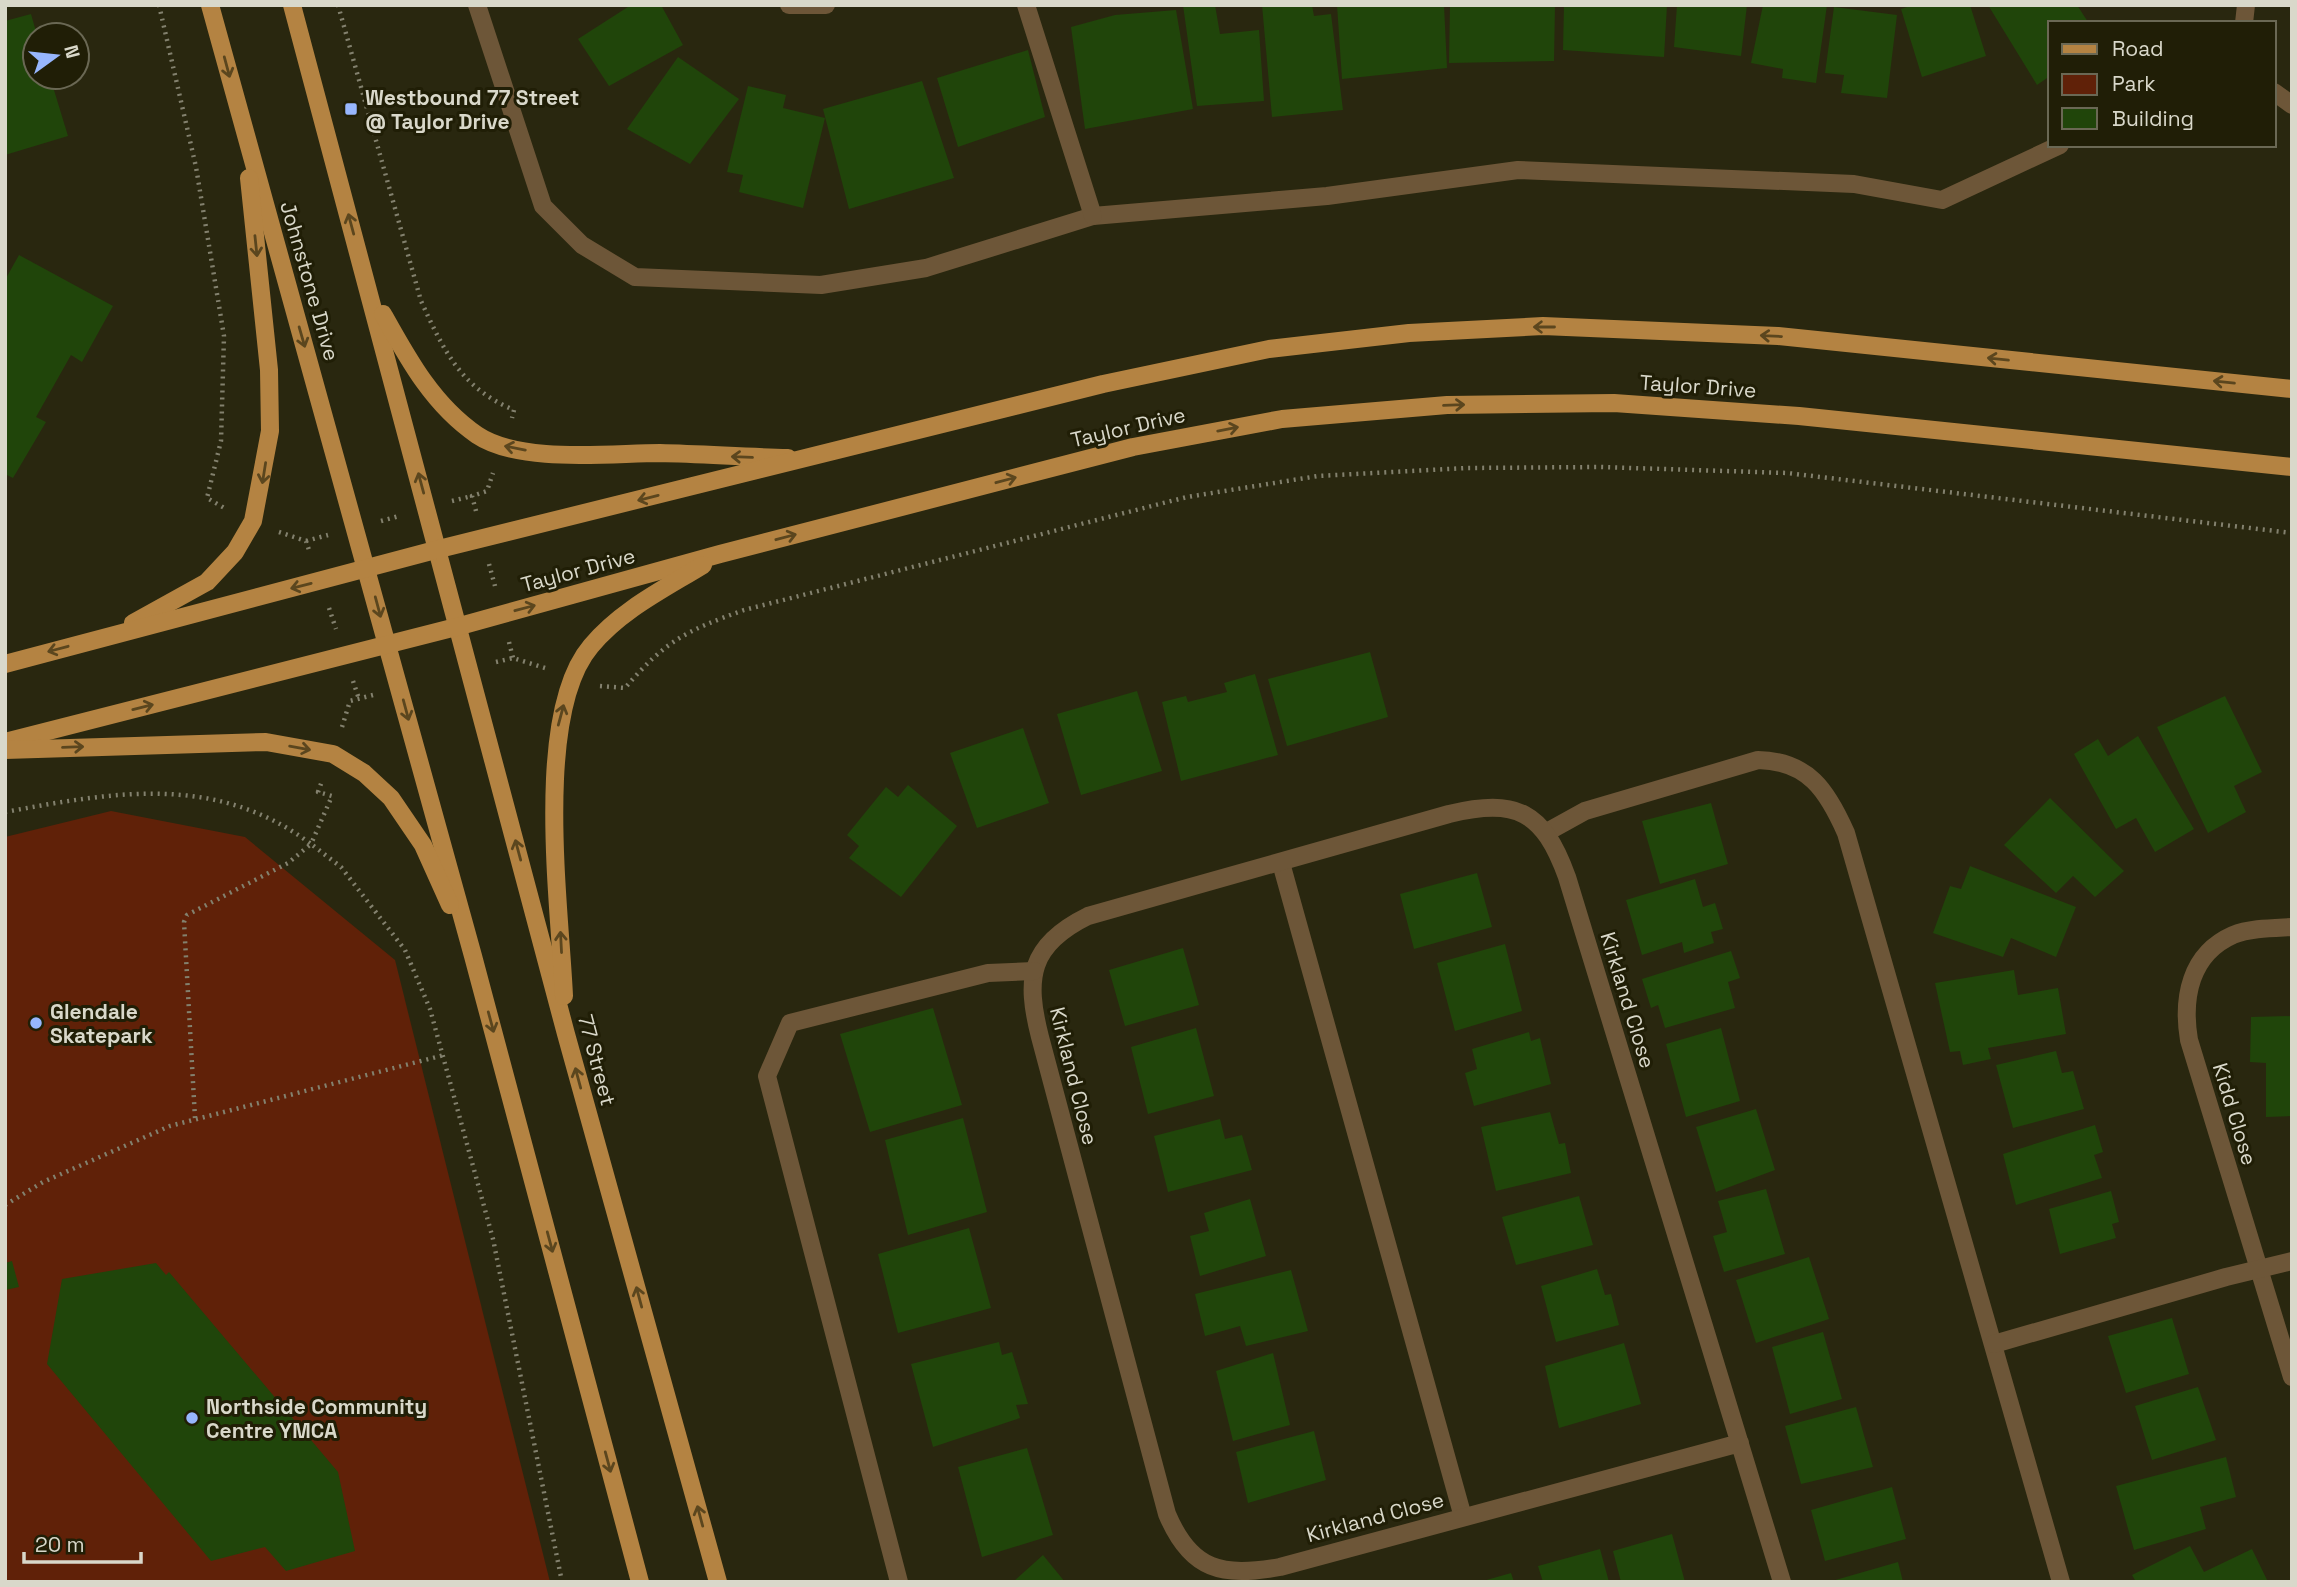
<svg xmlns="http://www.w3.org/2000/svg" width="2297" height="1587" font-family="'Space Grotesk',sans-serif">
<rect width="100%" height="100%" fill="#29270f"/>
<path fill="#602108" d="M111,811L245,837L395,960L550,1582H5V837Z"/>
<g fill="#20450a">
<path d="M631,5H661L683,45L609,86L578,39Z"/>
<path d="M1183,5H1215L1220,34L1259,30L1264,101L1197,106Z"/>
<path d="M1262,5H1312L1314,16L1331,14L1343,110L1272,117Z"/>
<path d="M1337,5H1444L1447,68L1342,79Z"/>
<path d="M1450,5H1555L1554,61L1449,63Z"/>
<path d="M1564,5H1667L1664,57L1563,50Z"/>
<path d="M1677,5H1747L1741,56L1674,47Z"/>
<path d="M1763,5H1827L1816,83L1782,78L1783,69L1751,63Z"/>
<path d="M1913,5H1970L1986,56L1922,77L1901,9Z"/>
<path d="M1988,5H2077L2088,22L2050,23V76L2037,85Z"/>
<path d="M1834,7L1897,15L1887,98L1841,93L1844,75L1825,73Z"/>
<path d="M1176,10L1193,109L1085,129L1071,27L1115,15Z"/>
<path d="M31,14L37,35L35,77H50L68,136L5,155V21Z"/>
<path d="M1028,50L1045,117L958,147L937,78Z"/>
<path d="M678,57L739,99L690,164L627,129Z"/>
<path d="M922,81L954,178L849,209L823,109Z"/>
<path d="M748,86L786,95L783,108L825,118L803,208L739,192L743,175L727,172Z"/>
<path d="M19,255L113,306L82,362L71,355L36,417L46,422L13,478L5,474V280Z"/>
<path d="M1370,652L1388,717L1287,746L1268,679Z"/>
<path d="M1255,674L1278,755L1181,781L1162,702L1186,696L1188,702L1227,692L1224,683Z"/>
<path d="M1137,691L1162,771L1081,795L1057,714Z"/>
<path d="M2225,696L2262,772L2234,786L2246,812L2208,833L2157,727Z"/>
<path d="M1023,728L1049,803L977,828L950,753Z"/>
<path d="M2138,736L2194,829L2155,852L2136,818L2116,829L2074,754L2098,739L2108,756Z"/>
<path d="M908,785L957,826L901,897L849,858L859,846L847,835L886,787L898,797Z"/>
<path d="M2050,798L2124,871L2095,897L2073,876L2056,893L2004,845Z"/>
<path d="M1711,803L1728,864L1660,884L1642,821Z"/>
<path d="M1970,866L2076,907L2056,957L2011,938L2003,957L1933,933L1950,886L1961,889Z"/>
<path d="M1477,873L1492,927L1414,949L1400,894Z"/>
<path d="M1695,879L1703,907L1715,903L1723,929L1711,932L1714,943L1684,953L1682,942L1642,955L1626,900Z"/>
<path d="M1505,944L1522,1011L1455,1031L1437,963Z"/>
<path d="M1183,948L1199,1005L1125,1026L1109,970Z"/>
<path d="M1731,951L1740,978L1728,982L1735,1008L1665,1028L1658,1005L1651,1008L1642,979Z"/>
<path d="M2014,970L2018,995L2058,988L2066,1034L1988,1048L1991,1059L1963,1065L1960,1051L1950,1052L1935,983Z"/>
<path d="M933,1008L962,1105L870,1132L840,1034Z"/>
<path d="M2292,1016V1116L2266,1117V1063L2250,1062L2251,1017Z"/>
<path d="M1196,1028L1214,1096L1148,1114L1131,1047Z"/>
<path d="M1721,1028L1740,1101L1686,1117L1666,1044Z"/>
<path d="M1529,1032L1531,1041L1540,1038L1551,1084L1474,1106L1465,1073L1477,1069L1472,1049Z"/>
<path d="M2056,1051L2062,1073L2073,1071L2084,1109L2013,1128L1996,1065Z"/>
<path d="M1756,1109L1775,1170L1716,1192L1696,1127Z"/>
<path d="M1550,1112L1559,1144L1565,1143L1571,1173L1496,1191L1481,1127Z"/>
<path d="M963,1118L987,1212L908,1235L885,1140Z"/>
<path d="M1220,1119L1225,1139L1242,1135L1252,1170L1168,1192L1154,1136Z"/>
<path d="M2095,1125L2103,1152L2094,1155L2102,1178L2016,1205L2003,1154Z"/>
<path d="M1766,1189L1785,1254L1724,1272L1713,1236L1727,1232L1718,1201Z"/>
<path d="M2111,1191L2119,1222L2112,1224L2116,1238L2060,1254L2049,1209Z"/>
<path d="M1579,1196L1593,1245L1516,1265L1502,1217Z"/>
<path d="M1250,1199L1266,1256L1200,1276L1190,1236L1209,1231L1204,1213Z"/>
<path d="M969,1228L991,1308L898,1333L878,1254Z"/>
<path d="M1809,1257L1829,1319L1756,1343L1736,1280Z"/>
<path d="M12,1261L19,1287L5,1290V1263Z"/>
<path d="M156,1263L166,1275L169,1272L338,1472L355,1551L286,1571L265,1547L211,1561L47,1364L62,1279Z"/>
<path d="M1597,1269L1605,1295L1611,1294L1619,1325L1556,1342L1541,1286Z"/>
<path d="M1291,1270L1308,1331L1246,1346L1240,1326L1205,1336L1195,1294Z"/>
<path d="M2172,1318L2189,1374L2126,1393L2108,1336Z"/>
<path d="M1823,1332L1842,1399L1790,1414L1772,1347Z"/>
<path d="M999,1342L1002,1355L1012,1352L1028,1404L1016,1405L1020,1418L933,1447L911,1364Z"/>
<path d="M1624,1343L1641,1404L1559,1428L1545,1366Z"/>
<path d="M1273,1353L1290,1425L1233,1441L1216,1371Z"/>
<path d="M2198,1387L2216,1440L2152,1460L2135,1406Z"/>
<path d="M1856,1407L1873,1467L1801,1484L1785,1426Z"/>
<path d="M1314,1431L1326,1480L1248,1503L1236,1452Z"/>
<path d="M1027,1448L1053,1535L982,1557L958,1467Z"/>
<path d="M2226,1457L2236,1497L2200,1507L2206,1529L2134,1550L2116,1486Z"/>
<path d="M1892,1487L1906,1539L1825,1561L1811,1510Z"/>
<path d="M1672,1534L1685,1582H1621L1613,1551Z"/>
<path d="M2190,1546L2204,1572L2252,1549L2268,1582H2136L2132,1575Z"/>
<path d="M1600,1549L1609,1582H1543L1538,1566Z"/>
<path d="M1043,1555L1065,1582H1013Z"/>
<path d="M1898,1562L1903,1582H1832V1581Z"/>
<path d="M1511,1573L1514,1582H1483V1581Z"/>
</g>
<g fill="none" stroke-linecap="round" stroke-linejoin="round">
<g stroke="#83816e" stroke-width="4.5" stroke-dasharray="2 5" stroke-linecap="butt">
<path d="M159,5L196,167L224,336L221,441L207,498L226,509"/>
<path d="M338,5L421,301C444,351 461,388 514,410L512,418"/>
<path d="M452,501L472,496"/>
<path d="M476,511L472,496L487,491L493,473"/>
<path d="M381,521L399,516"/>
<path d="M279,532L306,541L310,553"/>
<path d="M306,541L328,535"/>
<path d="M489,564L495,586"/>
<path d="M329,608L336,629"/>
<path d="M509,642L513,658"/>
<path d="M496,662L513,658L545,668"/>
<path d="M353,681L359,699"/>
<path d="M600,686L625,688C666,640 686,631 744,610L1187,497L1318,476L1467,468L1601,467L1787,473L2292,533"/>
<path d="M342,727L350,701L373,695"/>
<path d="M5,812C114,792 216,773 311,844L332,796L318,792L322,781"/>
<path d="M195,1118L184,922L187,915L288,863L311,844L341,867L405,950L430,1009L493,1239L562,1582"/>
<path d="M5,1205L43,1182L170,1126L444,1055"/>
</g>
<g stroke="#6d5638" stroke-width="18">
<path d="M477,5L543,206L582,245L635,277L821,285L926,268L1093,216L1327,196L1518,170L1854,184L1942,200L2060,145"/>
<path d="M789,5H826"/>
<path d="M1026,5L1093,216"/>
<path d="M2244,23L2246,5"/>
<path d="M2274,92L2292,105"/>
<path d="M1547,832L1585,811L1758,760C1808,761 1827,790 1846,833L2061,1582"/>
<path d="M1281,863L1463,1517"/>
<path d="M2292,927C2274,928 2250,928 2233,935C2190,954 2182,998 2189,1040L2292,1377"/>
<path d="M1994,1344L2226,1277L2292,1261"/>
<path d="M1740,1443L1280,1567C1222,1577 1191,1571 1167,1514L1040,1037C1025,978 1029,945 1088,916L1449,814C1517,798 1543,811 1567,877L1782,1582"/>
<path d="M899,1582L767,1076L790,1023L988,973L1034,971"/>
</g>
<g stroke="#b48342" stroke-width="18">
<path d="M210,5L473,956L640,1582"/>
<path d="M292,5L566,1034L718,1582"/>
<path d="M383,314C408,359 433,405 477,435C520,464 610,453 660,453C703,454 745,457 788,458"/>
<path d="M133,623L207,582L235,552L253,521L270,431L269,370L249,178"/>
<path d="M5,664L439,549L1103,384L1269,349L1409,333L1543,326L1778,336L2292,389"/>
<path d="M5,742L460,626L720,554L1133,447L1282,419L1447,405L1614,403L1799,416L2292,467"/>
<path d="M5,750L266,742L333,754L364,773L391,798L423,845L450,905"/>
<path d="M564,996C560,907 533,714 591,646C621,610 664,589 703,565"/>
</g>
</g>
<defs><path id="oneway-shaft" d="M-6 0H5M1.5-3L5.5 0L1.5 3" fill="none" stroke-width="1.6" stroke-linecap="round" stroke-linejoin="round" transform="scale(1.75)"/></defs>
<g stroke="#5b461e">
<use href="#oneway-shaft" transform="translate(227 67) rotate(75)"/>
<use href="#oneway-shaft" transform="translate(351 224) rotate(-105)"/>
<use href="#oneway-shaft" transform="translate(256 246) rotate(84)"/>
<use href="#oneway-shaft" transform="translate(1544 327) rotate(180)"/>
<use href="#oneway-shaft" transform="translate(1771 336) rotate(-177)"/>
<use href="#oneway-shaft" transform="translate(302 337) rotate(74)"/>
<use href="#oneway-shaft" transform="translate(1998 359) rotate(-174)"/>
<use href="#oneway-shaft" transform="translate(2224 382) rotate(-174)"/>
<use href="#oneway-shaft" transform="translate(1454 405) rotate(-2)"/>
<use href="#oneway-shaft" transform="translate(1228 429) rotate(-11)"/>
<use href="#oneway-shaft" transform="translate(515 448) rotate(-169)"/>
<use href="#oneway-shaft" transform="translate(742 457) rotate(-178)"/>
<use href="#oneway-shaft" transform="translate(264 473) rotate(99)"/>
<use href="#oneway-shaft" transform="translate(1006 480) rotate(-15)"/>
<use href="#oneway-shaft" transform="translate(421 483) rotate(-105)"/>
<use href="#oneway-shaft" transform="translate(648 498) rotate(166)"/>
<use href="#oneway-shaft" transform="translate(786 537) rotate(-15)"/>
<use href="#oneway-shaft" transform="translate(301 586) rotate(166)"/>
<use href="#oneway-shaft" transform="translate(378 607) rotate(75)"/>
<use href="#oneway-shaft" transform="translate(525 608) rotate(-15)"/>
<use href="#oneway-shaft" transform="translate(58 649) rotate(165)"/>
<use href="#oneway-shaft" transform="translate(143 707) rotate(-14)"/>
<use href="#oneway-shaft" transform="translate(406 710) rotate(75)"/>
<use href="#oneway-shaft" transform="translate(561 715) rotate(-75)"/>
<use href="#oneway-shaft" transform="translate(73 747) rotate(-2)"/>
<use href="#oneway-shaft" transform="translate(300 748) rotate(10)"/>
<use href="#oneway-shaft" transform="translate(518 850) rotate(-105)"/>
<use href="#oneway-shaft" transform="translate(561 942) rotate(-93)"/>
<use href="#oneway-shaft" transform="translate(491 1022) rotate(75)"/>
<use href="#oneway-shaft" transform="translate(578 1078) rotate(-105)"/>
<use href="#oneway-shaft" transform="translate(550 1242) rotate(75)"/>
<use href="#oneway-shaft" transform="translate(639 1297) rotate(-105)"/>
<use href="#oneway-shaft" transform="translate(608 1462) rotate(75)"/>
<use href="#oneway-shaft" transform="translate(700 1516) rotate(-105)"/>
</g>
<g fill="#97b6fd" stroke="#201e06" stroke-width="2.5">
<rect x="344" y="102" width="14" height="14" rx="3.5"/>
<circle cx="36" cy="1023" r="7"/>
<circle cx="192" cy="1418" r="7"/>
</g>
<g text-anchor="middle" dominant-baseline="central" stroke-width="6" stroke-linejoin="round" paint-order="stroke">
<g font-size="21" font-weight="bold" fill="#d9d8ca" stroke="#201e06" text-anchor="start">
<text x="365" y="97">Westbound 77 Street<tspan x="365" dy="24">@ Taylor Drive</tspan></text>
<text x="50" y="1011">Glendale<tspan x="50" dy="24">Skatepark</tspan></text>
<text x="206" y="1406">Northside Community<tspan x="206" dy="24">Centre YMCA</tspan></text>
</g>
<g font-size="21" fill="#d9d8ca" stroke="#201e06">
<text transform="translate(310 281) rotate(74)">Johnstone Drive</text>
<text transform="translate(1698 386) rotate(4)">Taylor Drive</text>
<text transform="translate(1128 427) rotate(-13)">Taylor Drive</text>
<text transform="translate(578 570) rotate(-15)">Taylor Drive</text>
<text transform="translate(1628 1000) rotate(73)">Kirkland Close</text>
<text transform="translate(597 1060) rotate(75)">77 Street</text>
<text transform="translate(1074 1076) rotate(76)">Kirkland Close</text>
<text transform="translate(2235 1114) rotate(73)">Kidd Close</text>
<text transform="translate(1375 1517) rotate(-15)">Kirkland Close</text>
</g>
</g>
<rect width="2297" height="1587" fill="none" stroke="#d9d8ca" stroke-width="14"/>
<rect x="2048" y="21" width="228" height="126" fill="#201e06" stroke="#6a6854" stroke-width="2"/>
<rect x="2062" y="44" width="35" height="10" fill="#b48342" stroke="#6a6854" stroke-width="2"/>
<text x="2112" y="56" font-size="21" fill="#d9d8ca">Road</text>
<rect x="2062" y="74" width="35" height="21" fill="#602108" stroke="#6a6854" stroke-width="2"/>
<text x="2112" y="91" font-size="21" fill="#d9d8ca">Park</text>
<rect x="2062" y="108" width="35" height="21" fill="#20450a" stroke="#6a6854" stroke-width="2"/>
<text x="2112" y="126" font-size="21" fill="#d9d8ca">Building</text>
<g transform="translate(56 56) rotate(75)"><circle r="33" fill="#201e06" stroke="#6a6854" stroke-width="2"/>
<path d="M0-5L12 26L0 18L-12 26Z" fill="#97b6fd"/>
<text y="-10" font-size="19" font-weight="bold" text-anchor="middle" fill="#d9d8ca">N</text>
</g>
<path d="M24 1552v10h117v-10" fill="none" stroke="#d9d8ca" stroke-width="3.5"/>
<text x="35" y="1552" font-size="21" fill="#d9d8ca" stroke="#201e06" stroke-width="5" paint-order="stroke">20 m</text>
</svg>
